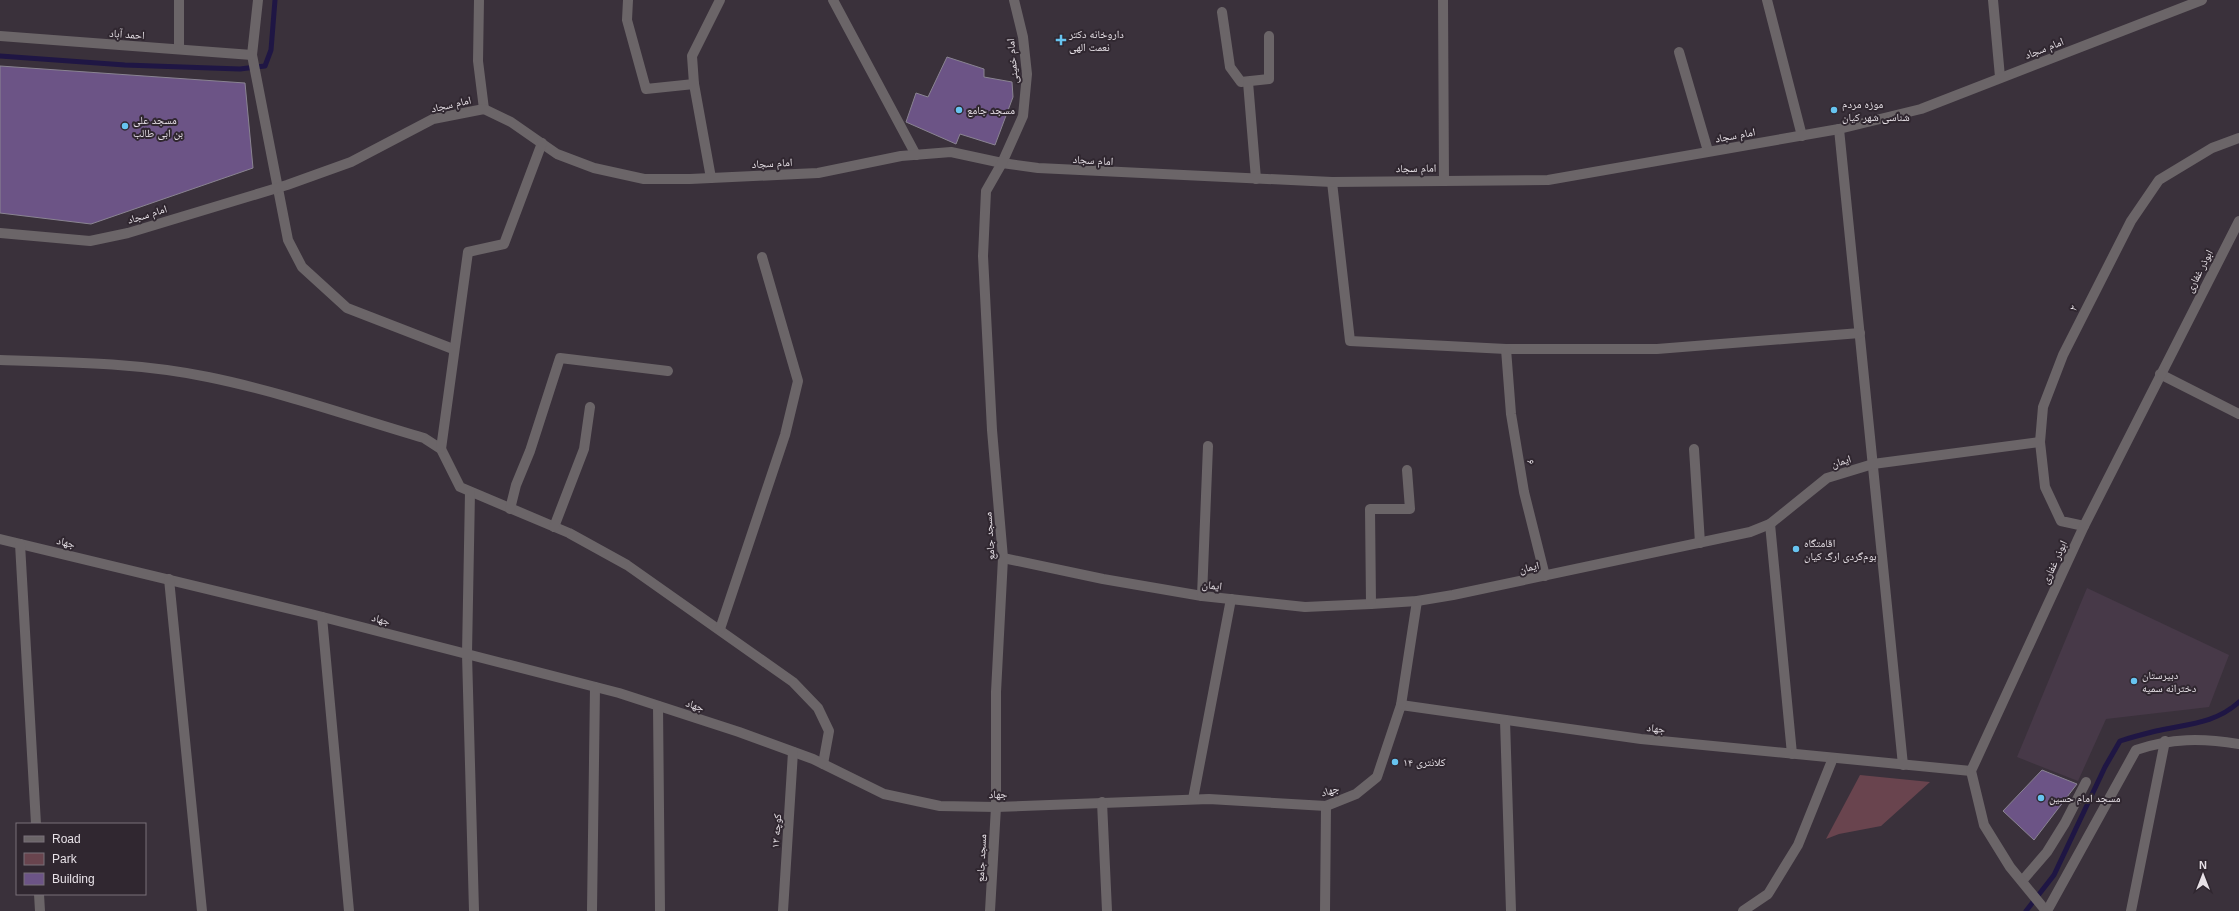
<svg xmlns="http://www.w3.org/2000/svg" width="2239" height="911" font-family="Helvetica,'Noto Naskh Arabic',sans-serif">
<rect width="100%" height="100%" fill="#3a313b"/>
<path fill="#473948" d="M2087,588L2229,655L2209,707L2106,719L2078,781L2017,757Z"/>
<path fill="#69444e" d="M1860,775L1930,782L1881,826L1839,834L1826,839Z"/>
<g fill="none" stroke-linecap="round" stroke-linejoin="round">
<g stroke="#1f1644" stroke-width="5">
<path d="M0,56L125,65L240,69L265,66L271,50L275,0"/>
<path d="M2026,911L2054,875L2105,767L2120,741C2132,737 2144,734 2156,731C2186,724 2215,724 2239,702"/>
</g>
</g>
<g fill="#6c5486" stroke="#8a8492">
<path d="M947,57L984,69V77L1012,82L1013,97L995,145L960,134L956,144L906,122L916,93L928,97Z"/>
<path d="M0,66L245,83L253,168L91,224L0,213Z"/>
<path d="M2042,770L2077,784L2034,840L2003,811Z"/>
</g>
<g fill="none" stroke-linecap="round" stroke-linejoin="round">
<g stroke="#6b6568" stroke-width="10">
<path d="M179,0V49"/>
<path d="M258,0L252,55L288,240L302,267L347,308L453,349"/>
<path d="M479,0L478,61L484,109"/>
<path d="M628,0L627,20L646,89L694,84"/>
<path d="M833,0L916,155"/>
<path d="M1443,0L1444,180"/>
<path d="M1767,0L1802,136"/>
<path d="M1993,0L2000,77"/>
<path d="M1222,12L1230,67L1241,82L1269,79V36"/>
<path d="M0,36L252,55"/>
<path d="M1679,52L1708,151"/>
<path d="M1248,82L1256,179"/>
<path d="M1839,129L1903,765"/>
<path d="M711,178L694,84L692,56L720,0"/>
<path d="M1332,182L1350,341L1506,349H1657L1860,333"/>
<path d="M0,233L90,241L128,233L287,185L351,162L433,119L484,109L511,122L557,154L594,168L644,179H690L818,173L901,156L951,152L1002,163L1038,168L1332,182L1548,180L1839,129L1921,109L2202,0"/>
<path d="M1506,349L1511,414L1524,492L1545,576"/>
<path d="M0,360C69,362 140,363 208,377C282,392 352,417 424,438L441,449L460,487L569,533L627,565L793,682L818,708L829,731L823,764"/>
<path d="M2160,374L2239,414"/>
<path d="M441,449L468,252L504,244L542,143"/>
<path d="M1694,449L1700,543"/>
<path d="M470,492L467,654L474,911"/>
<path d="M510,509L516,485L530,451L560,358L668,371"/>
<path d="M1770,524L1792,754"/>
<path d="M2084,526L2061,521L2045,487L2040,442L2043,407L2063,355L2131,221L2159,180L2212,148L2239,138"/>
<path d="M554,527L584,449L590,407"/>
<path d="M0,539L311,614L619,693L739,732L813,759L884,794L940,806L996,807L1209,799L1326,806L1356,794L1377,777L1401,705L1641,739L1971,771"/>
<path d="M20,544L36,824"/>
<path d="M1003,558L1103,579L1202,596L1305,607L1371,604L1417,601L1453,595L1750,532L1770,524L1827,478L1873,464L2040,442"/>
<path d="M169,579L202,911"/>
<path d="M1202,596L1208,446"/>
<path d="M1371,604L1370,509H1410L1407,470"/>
<path d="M322,617L349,911"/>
<path d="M720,629L785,435L798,381L762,257"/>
<path d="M1401,705L1417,601"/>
<path d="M658,706L660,911"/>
<path d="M1505,720L1511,911"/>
<path d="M1193,799L1231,599"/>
<path d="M1102,802L1107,911"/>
<path d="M2022,881L2047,852L2065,823L2086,782"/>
<path d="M39,894L40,911"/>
<path d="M592,911L595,687"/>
<path d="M783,911L793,752"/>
<path d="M990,911L996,807V692L1003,558L992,430L983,256L986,191L1002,163L1023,116L1027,74L1023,37L1014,0"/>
<path d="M1325,911L1326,806"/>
<path d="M1743,911L1768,894L1798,845L1833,758"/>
<path d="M2046,911L2010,867L1984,825L1971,771L2084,526L2239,221"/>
<path d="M2047,911L2136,750C2171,738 2202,738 2239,744"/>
<path d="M2131,911L2165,741"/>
</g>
</g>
<g fill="#67c4f0" stroke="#302730" stroke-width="1.5">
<path d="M1059 34h4v4h4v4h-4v4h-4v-4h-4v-4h4z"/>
<circle cx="959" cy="110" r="4"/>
<circle cx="1834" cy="110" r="4"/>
<circle cx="125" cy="126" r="4"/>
<circle cx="1796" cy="549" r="4"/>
<circle cx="2134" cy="681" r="4"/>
<circle cx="1395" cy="762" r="4"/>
<circle cx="2041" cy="798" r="4"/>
</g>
<g text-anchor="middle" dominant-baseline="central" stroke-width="4" stroke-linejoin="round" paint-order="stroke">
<g font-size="11" fill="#e7e1e7" stroke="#302730">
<text transform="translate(127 34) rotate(4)">احمد آباد</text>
<text transform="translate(2044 48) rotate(-21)">امام سجاد</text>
<text transform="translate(1012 61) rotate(-95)">امام خمینی</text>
<text transform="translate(451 104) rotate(-13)">امام سجاد</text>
<text transform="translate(1735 135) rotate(-10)">امام سجاد</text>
<text transform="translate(1093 160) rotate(3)">امام سجاد</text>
<text transform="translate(772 163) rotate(-3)">امام سجاد</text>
<text transform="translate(1416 168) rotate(-1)">امام سجاد</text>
<text transform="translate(147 214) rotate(-17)">امام سجاد</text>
<text transform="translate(2199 271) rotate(-63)">ابوذر غفاری</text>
<text transform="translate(2073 308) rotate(-63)">۲</text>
<text transform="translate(1841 461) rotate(-17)">ایمان</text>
<text transform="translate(1531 462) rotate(80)">۶</text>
<text transform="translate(989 536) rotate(-94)">مسجد جامع</text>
<text transform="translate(66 542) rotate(13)">جهاد</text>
<text transform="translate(2054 562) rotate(-65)">ابوذر غفاری</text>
<text transform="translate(1529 567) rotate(-13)">ایمان</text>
<text transform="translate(1212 585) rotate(6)">ایمان</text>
<text transform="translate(381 619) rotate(14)">جهاد</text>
<text transform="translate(695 705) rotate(18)">جهاد</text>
<text transform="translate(1656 728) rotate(6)">جهاد</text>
<text transform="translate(1330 790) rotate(-16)">جهاد</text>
<text transform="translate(998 794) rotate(-1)">جهاد</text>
<text transform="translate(776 831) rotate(-86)">کوچه ۱۲</text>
<text transform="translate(981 858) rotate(-87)">مسجد جامع</text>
</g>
<g font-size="11" fill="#e7e1e7" stroke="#302730" text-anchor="start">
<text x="1069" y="34">داروخانه دکتر<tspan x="1069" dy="13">نعمت الهی</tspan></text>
<text x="1842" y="104">موزه مردم<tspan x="1842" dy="13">شناسی شهر کیان</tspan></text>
<text x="967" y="110">مسجد جامع</text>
<text x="133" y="120">مسجد علی<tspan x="133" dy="13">بن ابی طالب</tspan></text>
<text x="1804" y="543">اقامتگاه<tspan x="1804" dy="13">بوم‌گردی ارگ کیان</tspan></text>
<text x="2142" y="675">دبیرستان<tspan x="2142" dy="13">دخترانه سمیه</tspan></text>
<text x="1403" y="762">کلانتری ۱۴</text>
<text x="2049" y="798">مسجد امام حسین</text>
</g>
</g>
<rect x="16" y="823" width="130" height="72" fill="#302730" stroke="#797179"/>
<rect x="24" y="836" width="20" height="6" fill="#6b6568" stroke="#797179"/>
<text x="52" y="843" font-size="12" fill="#e7e1e7">Road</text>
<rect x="24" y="853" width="20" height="12" fill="#69444e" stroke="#797179"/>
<text x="52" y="863" font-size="12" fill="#e7e1e7">Park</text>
<rect x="24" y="873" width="20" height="12" fill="#6c5486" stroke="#797179"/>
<text x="52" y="883" font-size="12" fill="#e7e1e7">Building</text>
<g transform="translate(2203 875)" stroke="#302730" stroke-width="3" paint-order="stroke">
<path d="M0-3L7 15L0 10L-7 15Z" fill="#e7e1e7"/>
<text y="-6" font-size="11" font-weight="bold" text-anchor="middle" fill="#e7e1e7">N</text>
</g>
</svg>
